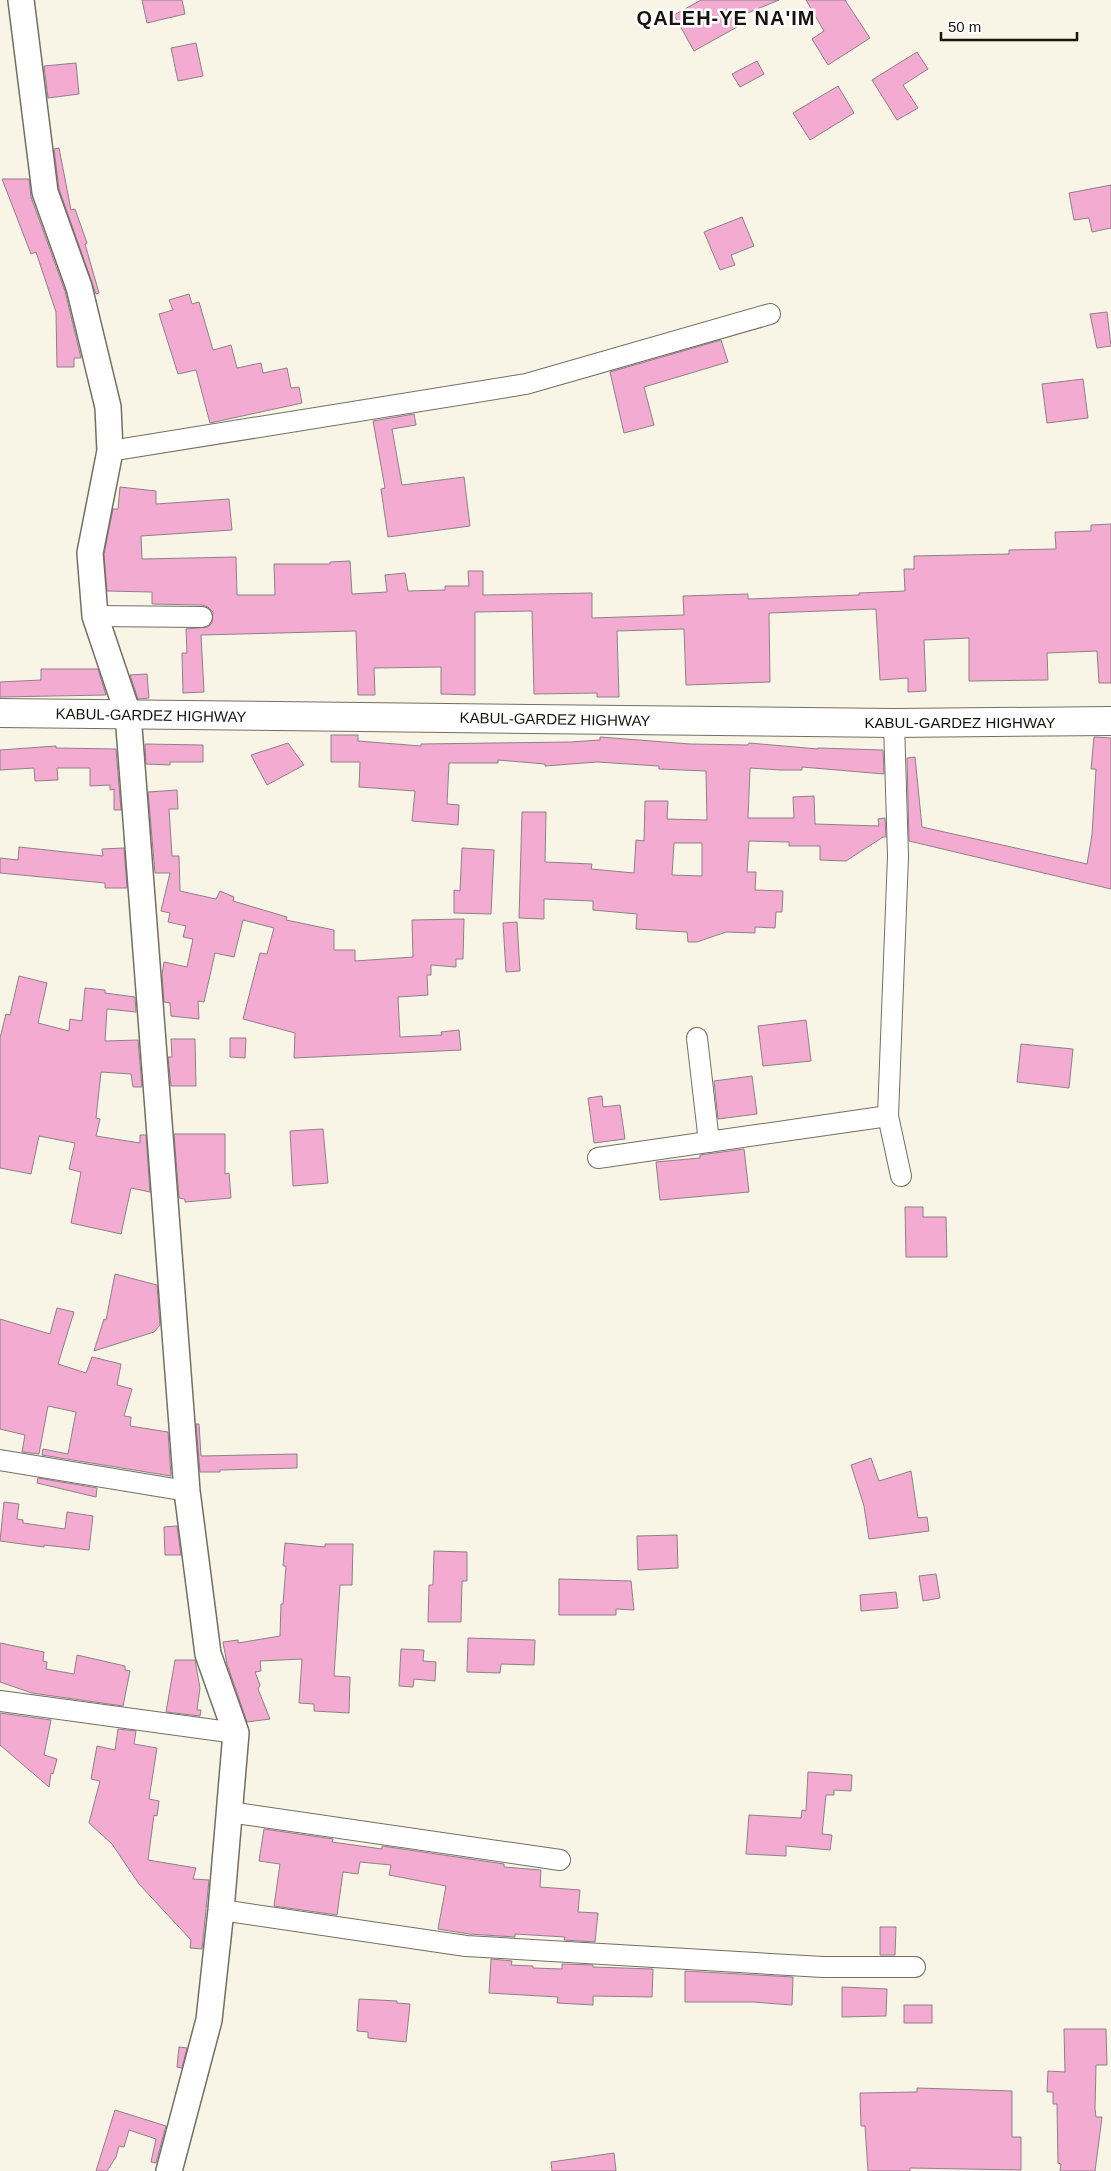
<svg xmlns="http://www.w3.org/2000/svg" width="1111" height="2171" font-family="Arial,sans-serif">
<rect width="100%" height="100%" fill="#f8f4e6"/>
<g fill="#f3abd2" stroke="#8e8187" fill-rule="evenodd">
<path d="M142,0H182L185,14L147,23Z"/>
<path d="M701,0H779L733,19L737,27L694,51L674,15Z"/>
<path d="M806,0H845L870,38L828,65L812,39L824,31Z"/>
<path d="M196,43L203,76L178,81L171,48Z"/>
<path d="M917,52L928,69L903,85L918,108L897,120L872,80Z"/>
<path d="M757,61L764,74L740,87L732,74Z"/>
<path d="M76,63L79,94L48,98L44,66Z"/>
<path d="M838,86L854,113L810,140L793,113Z"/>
<path d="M59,148L71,210L75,209L87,243L85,244L99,293L96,294L59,189L54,149Z"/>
<path d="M2,179H29L31,197L65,291L81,358H74V367H57L56,312L36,252L31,254Z"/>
<path d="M1111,185V228L1092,232L1089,218L1074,220L1069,193Z"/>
<path d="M742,217L754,246L731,255L735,265L720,270L704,232Z"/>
<path d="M189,294L192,304L199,302L213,350L231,345L237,368L261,363L263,373L287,368L291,388L299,387L302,403L210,423L196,370L178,374L159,314L173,310L169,300Z"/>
<path d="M1107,312L1111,346L1097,348L1090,314Z"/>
<path d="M721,340L728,362L644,387L654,425L624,433L610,372Z"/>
<path d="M1083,379L1088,418L1047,423L1042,384Z"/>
<path d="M414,414L416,425L392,429L402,485L464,477L470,526L388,537L381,489L385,488L373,421Z"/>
<path d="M120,487L156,491V504L229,499L232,530L141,536L142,559L236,557L237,595H275L274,564H330V562L350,561L352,594L387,592L385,575L405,573L408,591L445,590V586H469L468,571H483V595L592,593V618L684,615L683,596L748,594V599L859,595V593L905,591L904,569H914V556L1009,554V550L1056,549L1055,532L1091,531V525L1111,524V683H1099L1097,651L1047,653L1048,680L969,681V638L924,640L926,691L908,692V678L880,680L876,609L769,613L770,682L686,685L684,629L617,631L619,697H597V693L534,694L532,611L475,612V695L441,694V667L374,668L375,695H358L356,631L201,635L204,692L183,693L182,653H187L186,629L208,627L212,623L213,612L208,607L202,605L152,604V592L107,591L104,554L113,509H118Z"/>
<path d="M41,669H98L106,695L0,697V682L41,680Z"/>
<path d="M147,674L149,698L138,699L130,675Z"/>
<path d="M331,735H358V741L421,746V744L571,742L600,740V737L690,744L748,745L749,743L818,749V748L883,750L884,774L802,767V770H780L750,768L748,818H794L793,797L814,796L815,824L879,826L878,819L885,818L886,837H883L846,861L820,860V846H789V842L749,841L747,872H756L755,890L783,891L782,912H776L775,928L755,927V933L726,932L697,942H688L687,932L636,929L637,914L593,910V901L544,899V919L519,918L522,812H546L545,862L592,864L591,869L634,873L636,840L644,841L645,801H668L667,819L707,820L706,771L659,769V766L597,762L545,766V764L498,760V763H449L447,804L459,805L458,825L412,821L415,791L359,787L360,762H331ZM674,843H702V876L672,875Z"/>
<path d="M1094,737L1111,738V889L909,841L907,758L915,757L922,827L1087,864L1092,835L1096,769H1091Z"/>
<path d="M288,743L304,765L267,785L251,755Z"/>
<path d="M145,744L203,745V762H170V765L146,764Z"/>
<path d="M56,746V748L116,749L121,810H114V789L110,790V785L90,786V768H57L58,780L35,781L34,768L0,770V750Z"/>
<path d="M177,790L178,809H169L172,856H179L180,891L216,899L220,891L234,897L233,901L287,917L286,920L334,930V950H355V961L413,957L412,920L464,919L463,959H456V967L431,965V975H427L428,995L398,997L400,1037L442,1035L441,1032L459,1030L461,1050L294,1058L295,1033L243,1019L260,953L267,954L274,928L243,920L234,957L215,953L204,1002L198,1001L199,1019L171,1016L170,1003L164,1002L162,975L164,962L187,967L193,939L183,937L186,926L168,922L170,913L161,911L170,873H155L148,792Z"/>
<path d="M19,847L103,856L102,849L124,848L127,888H105V883L0,873V858L18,860Z"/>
<path d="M462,848L494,850L491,914L454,913V890L460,891Z"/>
<path d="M517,922L520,971L506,972L503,923Z"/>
<path d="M19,976L47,983L38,1023L69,1031L70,1019L82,1021L85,988L105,990V993L135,997L136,1012L107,1009L105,1041L138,1040L142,1087H133L131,1074L101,1072L96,1118L100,1119L96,1136L140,1143V1135H146L150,1192L131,1188L121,1234L71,1223L81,1172L69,1169L75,1143L39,1136L31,1174L0,1168V1038L6,1014L10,1015Z"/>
<path d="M806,1020L811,1061L763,1066L758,1026Z"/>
<path d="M230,1038H246L245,1058L230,1057Z"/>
<path d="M171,1039H195L196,1086H171L168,1057H172Z"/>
<path d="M1021,1044L1073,1049L1069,1088L1017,1082Z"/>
<path d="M752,1076L757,1114L718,1119L714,1081Z"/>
<path d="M602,1096L603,1107L620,1105L625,1139L594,1143L588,1098Z"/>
<path d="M323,1129L328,1183L293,1186L290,1131Z"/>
<path d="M174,1134H225V1174L229,1173L231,1198L185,1202V1199L179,1198Z"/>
<path d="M744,1149L749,1192L660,1200L656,1162L700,1158V1155Z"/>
<path d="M905,1207H923V1217H946L947,1257H906Z"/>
<path d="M115,1274L157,1285L160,1325L154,1332L94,1351L104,1319L106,1320Z"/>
<path d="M57,1308L74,1312L58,1364L86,1373L92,1357L121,1364L117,1385L132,1389L124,1416L131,1417L130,1426L168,1432L171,1476L42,1455L43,1449L68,1454L76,1412L48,1406L39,1454L22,1452L25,1435L0,1429V1319L50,1334Z"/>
<path d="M196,1424H199L201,1456L297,1454V1468L220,1470V1472H200Z"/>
<path d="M871,1458L879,1481L911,1471L918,1518L927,1517L929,1531L869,1539L864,1506L851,1465Z"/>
<path d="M38,1478L97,1488L96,1497L37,1483Z"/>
<path d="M4,1502L19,1504L17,1519L23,1520V1523L65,1529L67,1512L93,1516L89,1550L44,1545V1547L0,1541Z"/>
<path d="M177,1526L181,1555H165L164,1527Z"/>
<path d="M677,1535L678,1568L638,1570L637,1536Z"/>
<path d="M285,1543L325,1547V1544H353L352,1585H340L334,1676L350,1677L349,1713L314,1711V1704L299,1703L302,1659L260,1661L261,1671L255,1672L260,1685L258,1689L270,1719L247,1722L227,1664L223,1642L238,1640V1643L280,1636L281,1604H283L286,1566H283Z"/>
<path d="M434,1551L467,1552V1581H462L461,1622H428L429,1585H433Z"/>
<path d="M936,1574L940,1598L923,1601L919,1576Z"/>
<path d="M559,1579L631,1581L634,1610L616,1609V1615H559Z"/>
<path d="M896,1592L898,1608L861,1611L860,1595Z"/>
<path d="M468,1638L535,1640L534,1665L501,1664L500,1673L467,1672Z"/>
<path d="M0,1643L44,1652L43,1661L47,1662L46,1669L74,1674L77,1655L125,1666V1670L130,1671L123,1706L32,1693L0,1682Z"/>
<path d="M401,1649L424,1650L423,1661L436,1662L435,1681L414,1679L413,1687L399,1686Z"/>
<path d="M175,1660H195L200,1688L197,1710H201L200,1716L166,1712Z"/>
<path d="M0,1713L51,1720L44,1755L57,1759L53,1774L51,1773L49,1787L0,1745Z"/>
<path d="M118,1729L136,1731L134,1744L157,1748L149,1799L159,1801L157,1816L154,1815L148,1860L196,1868L193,1879L209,1880L202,1949L190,1948L191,1940L139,1884L112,1844L89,1823L100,1781L91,1779L97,1746L115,1750Z"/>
<path d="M808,1772L852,1775L851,1791L834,1790V1795H826L822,1834L832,1835L830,1850L786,1846V1856L746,1854L749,1815L801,1818L802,1810L806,1811Z"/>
<path d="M264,1829L333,1839L332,1842L382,1849V1846L504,1864V1867L541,1870L540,1887L580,1890L578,1912L598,1913L595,1942L564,1940L565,1937L515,1934V1937L469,1934L438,1929L446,1886L389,1875L391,1865L360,1862L358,1874L343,1872L337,1915L274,1906L280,1864L259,1861Z"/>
<path d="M880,1927H896L895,1955H880Z"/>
<path d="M491,1959L512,1961L511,1965L533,1966V1968L562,1969V1964L593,1965V1967L653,1969L652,1997L593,1996V2005L557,2003L558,1997L489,1993Z"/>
<path d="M685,1971L793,1977L792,2005L753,2002H685Z"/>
<path d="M842,1987L887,1989L886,2016L842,2017Z"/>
<path d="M359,1999L397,2001V2003L410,2004L406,2042L368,2038V2032L357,2031Z"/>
<rect x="904" y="2005" width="28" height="18"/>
<path d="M1064,2029H1106L1107,2065H1096L1095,2109L1096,2117H1102L1095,2171H1060L1061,2164L1058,2163L1057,2104H1053V2092H1047L1048,2071L1065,2072Z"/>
<path d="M179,2047L187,2048L182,2068L177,2067Z"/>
<path d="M917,2088L1012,2091V2137H1021V2170L910,2168V2171H868L865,2126H861L860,2093L917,2092Z"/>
<path d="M115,2110L166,2126L156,2163L151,2162L156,2139L129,2130L124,2147L119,2146L116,2157L107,2171H96Z"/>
<path d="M614,2153L616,2171H552L551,2162Z"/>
</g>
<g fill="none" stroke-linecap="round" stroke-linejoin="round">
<g stroke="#736f63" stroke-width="22">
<g id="minor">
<path d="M110,451L526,384L770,314"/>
<path d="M95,616L202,617"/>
<path d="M894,723L898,856L888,1116L901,1176"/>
<path d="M697,1038L709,1142"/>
<path d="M598,1158L888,1116"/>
<path d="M0,1460L187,1491"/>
<path d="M0,1701L236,1733"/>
<path d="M229,1812L560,1860"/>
<path d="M221,1910L466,1946L823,1967H915"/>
</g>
</g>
<g stroke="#736f63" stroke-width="28">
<path id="tertiary" d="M21,0L45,192L79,287L108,407L110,451L90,553L95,616L128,714L187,1491L208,1654L236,1733L221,1910L209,2020L169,2171"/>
</g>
<g stroke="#736f63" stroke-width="30">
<path id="trunk" d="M0,713L894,723L1111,721"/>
</g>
<use href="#minor" stroke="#fff" stroke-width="20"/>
<use href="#tertiary" stroke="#fff" stroke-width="25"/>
<use href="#trunk" stroke="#fff" stroke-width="28"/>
</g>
<g text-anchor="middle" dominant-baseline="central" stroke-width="5" stroke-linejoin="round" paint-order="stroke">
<g font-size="15" fill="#15140f" stroke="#fff">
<text transform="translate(151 715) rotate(1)">KABUL-GARDEZ HIGHWAY</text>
<text transform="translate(555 719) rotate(1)">KABUL-GARDEZ HIGHWAY</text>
<text x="960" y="722">KABUL-GARDEZ HIGHWAY</text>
</g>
<g font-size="20" font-weight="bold" letter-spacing="1" fill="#15140f" stroke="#fff">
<text x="726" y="18">QALEH-YE NA'IM</text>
</g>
</g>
<path d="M941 32v8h136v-8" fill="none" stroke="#15140f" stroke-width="2.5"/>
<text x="948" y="32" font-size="15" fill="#15140f" stroke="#ffffff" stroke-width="4" paint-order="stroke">50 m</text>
</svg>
